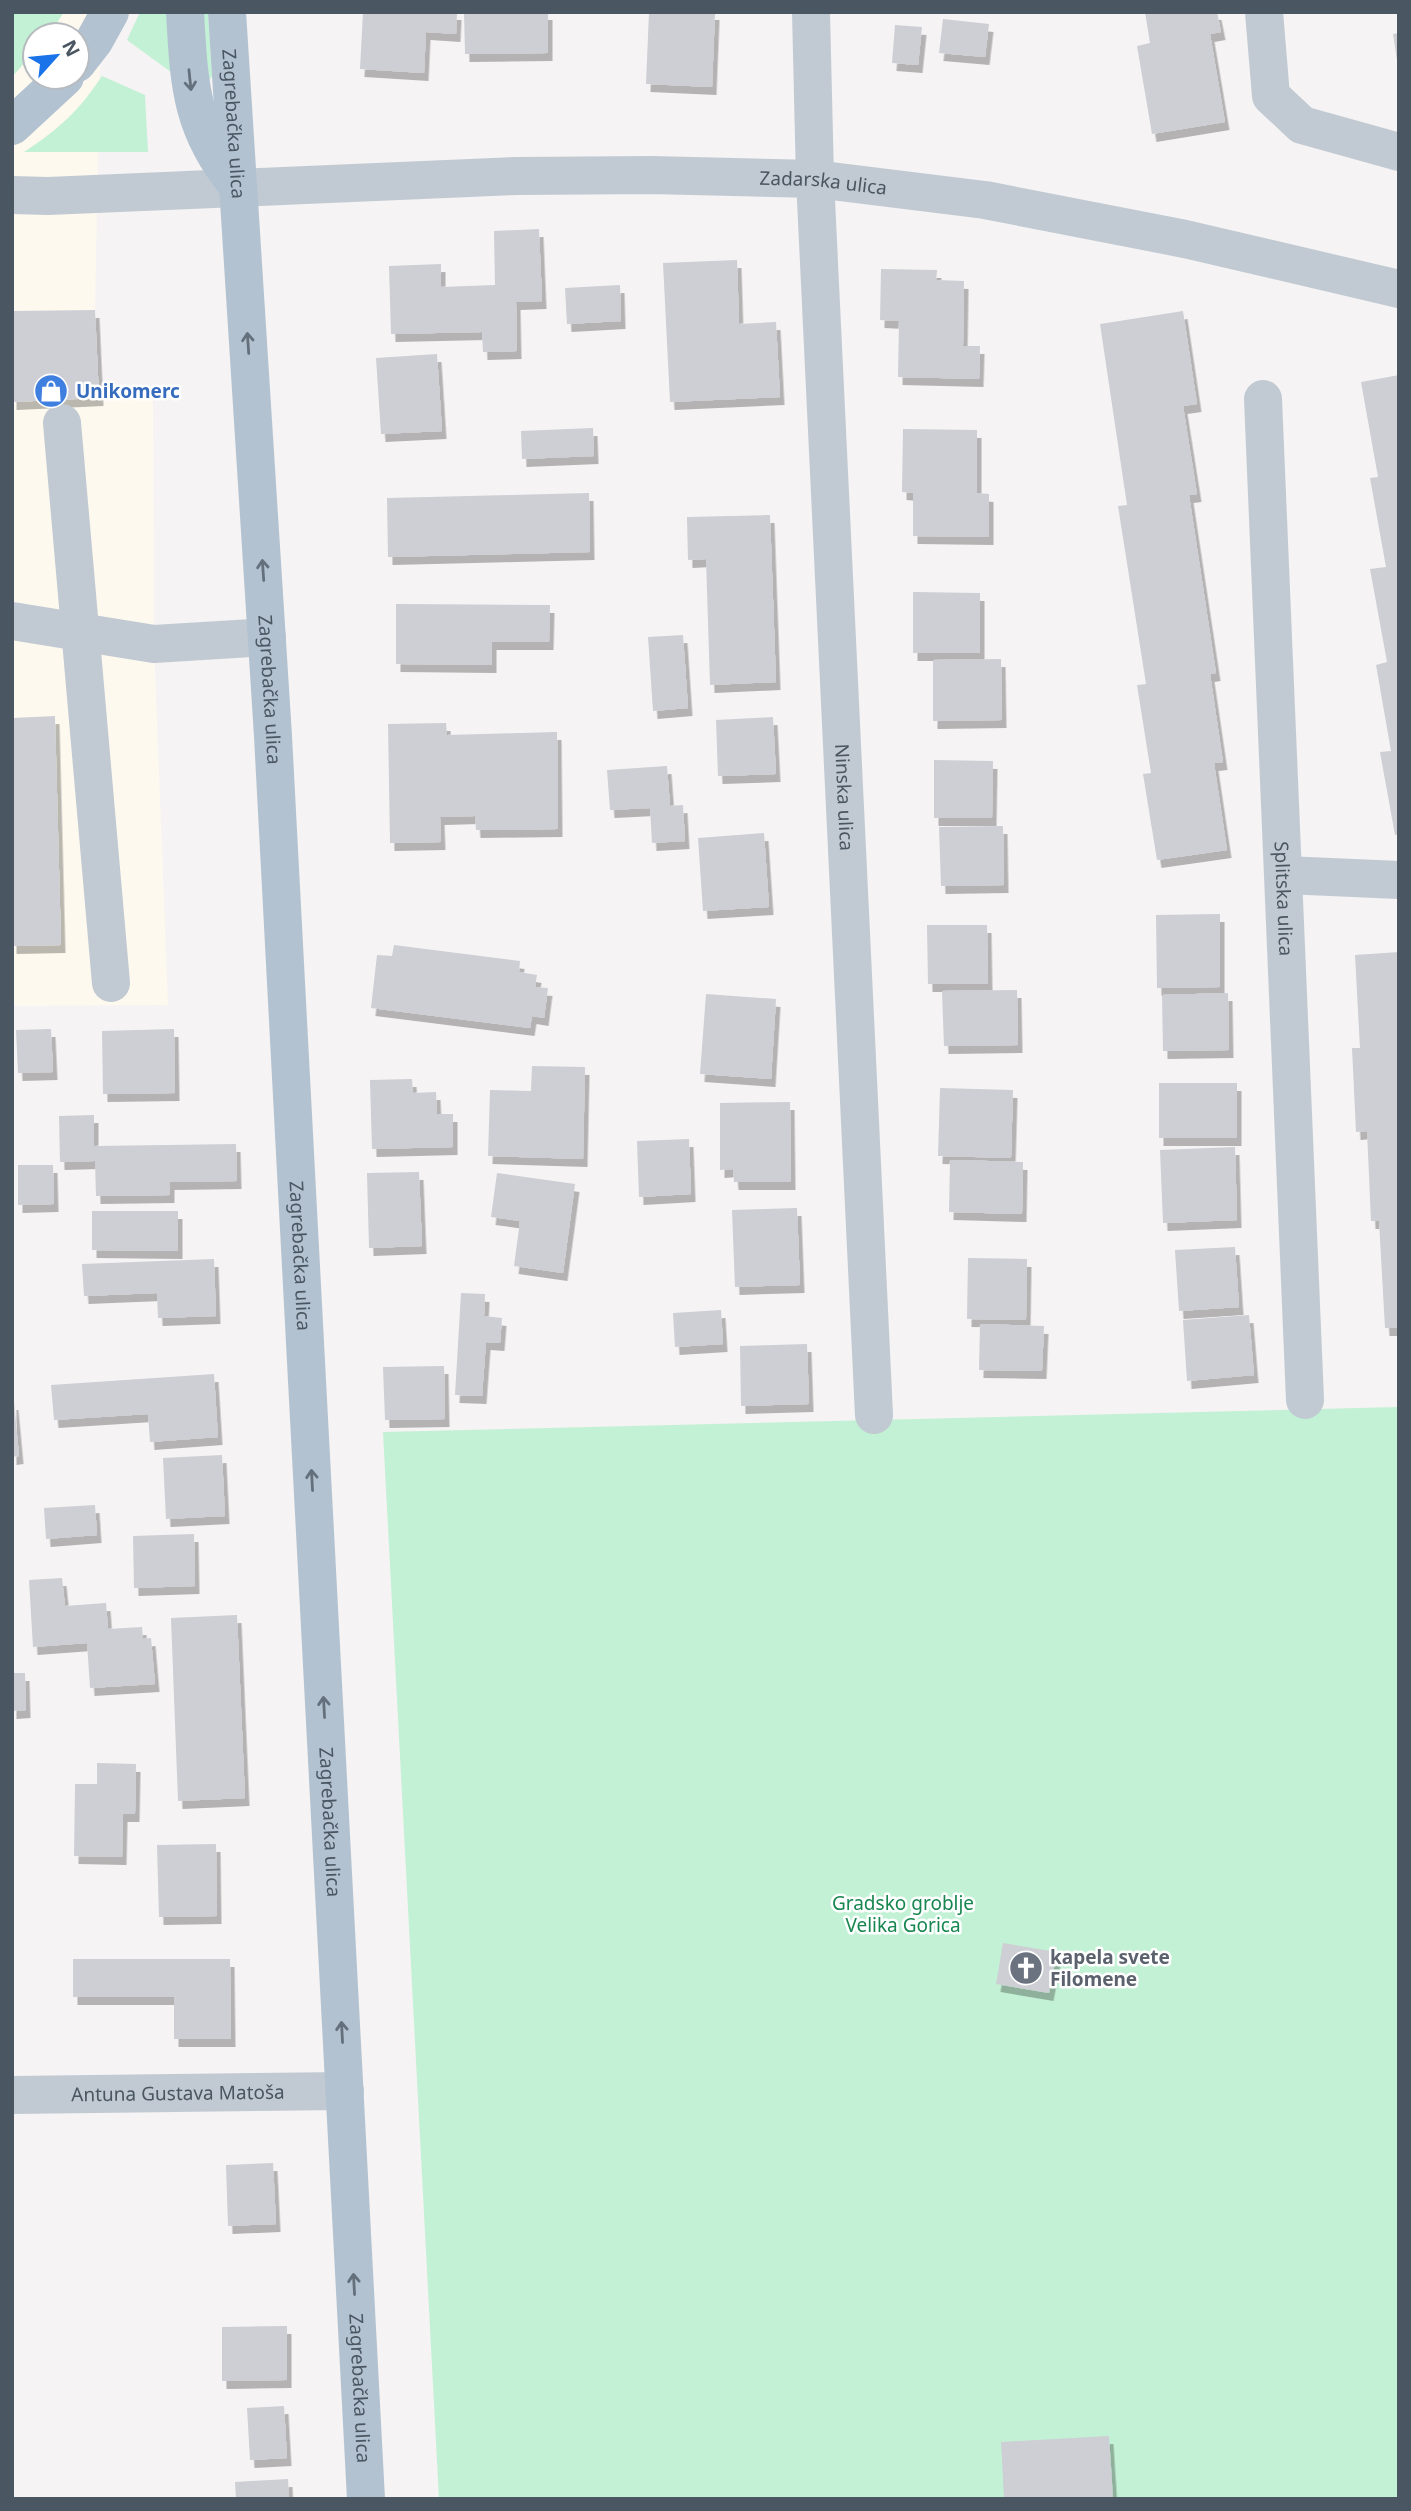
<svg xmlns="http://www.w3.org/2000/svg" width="1411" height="2511" font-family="'Noto Sans',sans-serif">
<defs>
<filter id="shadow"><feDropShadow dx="4.5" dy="8" stdDeviation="0" flood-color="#0004"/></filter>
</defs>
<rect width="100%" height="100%" fill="#f5f3f3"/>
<path fill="#fdf9ef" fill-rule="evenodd" d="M12,12H101L95,310L99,397L153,396L154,644L168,1005L12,1006ZM35,35H77V77H35Z"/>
<g fill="#c3f1d5">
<path d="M12,12H64L49,35H35V51L12,77Z"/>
<path d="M140,12H173L175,75L127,40Z"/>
<path d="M195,12H208L212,76L208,82Z"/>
<path d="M102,76L145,95L148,152H24C59,129 79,111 102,76Z"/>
<path d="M1399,1407V2499H439L383,1432Z"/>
</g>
<g fill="#cdcfd5" filter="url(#shadow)">
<path d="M363,12H457L456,34L426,32L424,73L360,69Z"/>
<path d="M464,12H548V53L465,54Z"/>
<path d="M649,12H715L712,87L646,84Z"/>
<path d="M1145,12H1217L1221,32L1210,34L1225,122L1152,134L1137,46L1150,43Z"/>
<path d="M943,19L989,24L985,57L939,53Z"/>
<path d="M895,25L922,27L918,65L892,63Z"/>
<path d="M1399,33V60H1397L1393,34Z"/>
<path d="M539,229L542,301L516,302L517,351L483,352L482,332L391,334L389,266L441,264V287L495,285L494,231Z"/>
<path d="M737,260L739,324L776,322L780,397L670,402L663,263Z"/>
<path d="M881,269L937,270L936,280L964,281L963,346H980L979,379L898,377L899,321L880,320Z"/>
<path d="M620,285L621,321L567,324L565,288Z"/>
<path d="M95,310L99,398L12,402V311Z"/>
<path d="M1183,311L1197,404L1183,406L1197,494L1189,495L1216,673L1210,674L1223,762L1214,763L1227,850L1157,860L1143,774L1151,773L1137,685L1146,684L1118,506L1127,505L1100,324Z"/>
<path d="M437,354L442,431L381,434L376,358Z"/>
<path d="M1399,375V834L1395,835L1380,752L1391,751L1376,665L1387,662L1370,569L1386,567L1370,478L1378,477L1361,382Z"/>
<path d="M593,428L594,456L522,459L521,431Z"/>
<path d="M903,429L977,430V493L989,494V537L913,536V493L902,492Z"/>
<path d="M589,493L590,552L388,557L387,498Z"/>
<path d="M770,515L776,682L710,685L706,559L688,560L687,517Z"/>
<path d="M913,592L980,593V653H913Z"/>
<path d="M396,604L550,605L549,642H492V665L396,664Z"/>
<path d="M683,635L688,708L653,711L648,637Z"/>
<path d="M1001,659L1002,720L933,721V660Z"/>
<path d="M55,716L61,945L12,946V718Z"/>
<path d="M773,717L776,774L718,776L716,720Z"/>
<path d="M446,723L447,735L557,732L558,829L476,830L475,816L440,817L441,842L390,843L388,724Z"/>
<path d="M934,760L993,761L992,818H934Z"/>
<path d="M667,766L670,806L683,805L685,841L652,843L650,808L610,810L607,770Z"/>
<path d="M1003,826L1004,885L941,886L939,827Z"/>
<path d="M764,833L769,907L703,911L698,838Z"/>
<path d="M1220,914V987L1157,988L1156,915Z"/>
<path d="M927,925H987L988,984H928Z"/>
<path d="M394,945L520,961L519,972L537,975L535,987L548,988L544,1018L532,1016L530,1028L371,1008L377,955L392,956Z"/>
<path d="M1399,952V1328H1385L1379,1221H1371L1367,1131L1356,1132L1352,1048H1360L1355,955Z"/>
<path d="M1017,990L1018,1045L944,1046L942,991Z"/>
<path d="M1228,993L1229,1050L1163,1051L1162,995Z"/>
<path d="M706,994L776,999L771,1079L700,1074Z"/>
<path d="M51,1029L53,1072L18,1073L16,1030Z"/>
<path d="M174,1029L175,1093L103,1094L102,1031Z"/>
<path d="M532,1066L585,1067L583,1159L488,1156L490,1090L531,1091Z"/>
<path d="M412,1079L413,1093L436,1092L437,1114H453V1147L372,1149L370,1080Z"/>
<rect x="1159" y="1083" width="78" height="55"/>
<path d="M940,1088L1013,1090L1011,1158L938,1156Z"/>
<path d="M790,1102L791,1182H734L733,1169L720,1170V1103Z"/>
<path d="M94,1115V1146L236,1144L237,1181L170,1182V1195L96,1196L95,1161L60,1162L59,1116Z"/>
<path d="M689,1139L691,1194L639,1197L637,1141Z"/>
<path d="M1235,1147L1237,1220L1163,1223L1160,1150Z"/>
<path d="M950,1160L1023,1162L1022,1214L949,1212Z"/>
<path d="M18,1165H53L54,1204L18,1205Z"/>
<path d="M419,1172L422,1246L369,1248L367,1173Z"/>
<path d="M497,1173L575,1184L563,1273L514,1266L520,1221L491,1217Z"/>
<path d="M797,1208L800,1285L735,1287L732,1210Z"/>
<path d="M92,1211H178V1251L92,1250Z"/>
<path d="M1235,1247L1239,1307L1179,1311L1175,1250Z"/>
<path d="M968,1258L1027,1259L1026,1320L967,1319Z"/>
<path d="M214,1259L216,1316L158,1318L157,1293L84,1296L82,1264Z"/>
<path d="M461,1293L485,1294L484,1316L502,1318L500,1343L486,1342L482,1396L455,1395Z"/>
<path d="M721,1310L723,1344L675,1347L673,1313Z"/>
<path d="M1249,1315L1254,1375L1187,1381L1183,1320Z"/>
<path d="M980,1324L1044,1326L1042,1371L979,1370Z"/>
<path d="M807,1344L809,1404L741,1406L740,1346Z"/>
<path d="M444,1366L445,1419L385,1420L383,1367Z"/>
<path d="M214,1374L218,1437L150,1442L148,1414L54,1420L51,1385Z"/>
<path d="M12,1402H14L19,1456L12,1457Z"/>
<path d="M222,1455L225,1516L166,1519L163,1458Z"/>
<path d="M95,1505L97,1535L46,1539L44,1508Z"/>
<path d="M194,1534L195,1586L134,1588L133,1536Z"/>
<path d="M62,1578L65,1606L106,1603L108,1629L142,1627L143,1639L151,1638L155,1684L90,1688L87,1643L33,1647L29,1580Z"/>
<path d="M237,1615L245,1798L178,1801L171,1618Z"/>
<path d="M12,1673H25L26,1710L12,1711Z"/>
<path d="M97,1763L136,1764L135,1814H123L122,1857L74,1856L75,1784H97Z"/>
<path d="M216,1844L217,1916L159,1917L157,1845Z"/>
<path d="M1003,1943L1057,1952L1049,1993L996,1984Z"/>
<path d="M73,1959H230L231,2039H174V1997H73Z"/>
<path d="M273,2163L276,2224L228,2226L226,2165Z"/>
<path d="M287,2326V2380L222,2381V2327Z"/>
<path d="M284,2406L287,2458L250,2460L247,2408Z"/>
<path d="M1109,2436L1113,2499H1004L1001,2442Z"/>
<path d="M288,2479L289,2499H236L235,2482Z"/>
</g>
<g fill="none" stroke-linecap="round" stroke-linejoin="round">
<g stroke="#c1cad2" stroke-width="38">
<path id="s1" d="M811,12L815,179L874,1415"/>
<path d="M1264,12L1271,96L1302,125L1399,152"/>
<path id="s2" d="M12,195L48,196L516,176L651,175L815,179L985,200L1185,239L1399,289"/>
<path id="s3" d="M1263,399L1305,1400"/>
<path d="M62,423L111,983"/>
<path d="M12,621L154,644L267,637"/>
<path d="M1285,875L1399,880"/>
<path id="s4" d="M12,2095L345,2091"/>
</g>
<g stroke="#b3c2d1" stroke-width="38">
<path d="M185,12C189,83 190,129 238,186"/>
<path id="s5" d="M227,12L273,736L366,2499"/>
<path d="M77,63L94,41L110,12"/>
<path d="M12,126L65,77"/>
</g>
</g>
<defs><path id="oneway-shaft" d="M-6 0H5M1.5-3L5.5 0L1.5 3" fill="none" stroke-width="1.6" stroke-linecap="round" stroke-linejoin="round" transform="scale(1.75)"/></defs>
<g stroke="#64717d">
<use href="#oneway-shaft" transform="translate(190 80) rotate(84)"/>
<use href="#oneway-shaft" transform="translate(248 343) rotate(-94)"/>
<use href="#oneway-shaft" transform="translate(263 570) rotate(-94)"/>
<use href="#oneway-shaft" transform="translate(312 1480) rotate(-93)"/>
<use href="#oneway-shaft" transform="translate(324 1707) rotate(-93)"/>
<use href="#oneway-shaft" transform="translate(342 2032) rotate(-93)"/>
<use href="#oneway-shaft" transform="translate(354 2284) rotate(-93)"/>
</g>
<defs>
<g id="shop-disc" transform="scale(1.75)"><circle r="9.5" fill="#3f7fe0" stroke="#fff"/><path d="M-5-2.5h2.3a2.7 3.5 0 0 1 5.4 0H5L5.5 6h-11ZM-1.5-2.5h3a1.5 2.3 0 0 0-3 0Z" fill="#fff"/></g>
<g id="church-disc" transform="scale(1.75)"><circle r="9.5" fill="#6b7280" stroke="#fff"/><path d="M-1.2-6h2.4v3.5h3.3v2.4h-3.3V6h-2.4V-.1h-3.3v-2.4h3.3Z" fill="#fff"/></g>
</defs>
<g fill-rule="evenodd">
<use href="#shop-disc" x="51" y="391"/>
<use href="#church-disc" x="1026" y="1968"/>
</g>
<g text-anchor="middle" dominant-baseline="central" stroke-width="5" stroke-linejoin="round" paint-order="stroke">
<g font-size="19" fill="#4a5661" stroke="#fff">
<text stroke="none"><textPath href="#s5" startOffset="112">Zagrebačka ulica</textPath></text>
<text stroke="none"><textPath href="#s2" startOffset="812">Zadarska ulica</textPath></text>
<text stroke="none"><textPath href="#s5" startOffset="679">Zagrebačka ulica</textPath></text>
<text stroke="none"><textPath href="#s1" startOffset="786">Ninska ulica</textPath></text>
<text stroke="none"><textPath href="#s3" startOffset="500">Splitska ulica</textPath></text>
<text stroke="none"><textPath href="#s5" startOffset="1246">Zagrebačka ulica</textPath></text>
<text stroke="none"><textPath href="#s5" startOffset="1813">Zagrebačka ulica</textPath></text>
<text stroke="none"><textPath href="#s4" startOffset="166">Antuna Gustava Matoša</textPath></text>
<text stroke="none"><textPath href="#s5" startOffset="2380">Zagrebačka ulica</textPath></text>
</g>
<g font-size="19" font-weight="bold" fill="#366cbe" stroke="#fff" text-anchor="start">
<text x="76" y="391">Unikomerc</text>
</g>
<g font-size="19" fill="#17864f" stroke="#fff">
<text x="903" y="1903">Gradsko groblje<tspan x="903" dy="22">Velika Gorica</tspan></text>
</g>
<g font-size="19" font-weight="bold" fill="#5b616d" stroke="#fff" text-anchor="start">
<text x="1050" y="1957">kapela svete<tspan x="1050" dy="22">Filomene</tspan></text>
</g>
</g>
<rect width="1411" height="2511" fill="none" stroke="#4a5661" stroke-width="28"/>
<g transform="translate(56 56) rotate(63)"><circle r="33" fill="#ffffff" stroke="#b7bbc0" stroke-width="2"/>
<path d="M0-5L12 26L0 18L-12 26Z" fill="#1a73e8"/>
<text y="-10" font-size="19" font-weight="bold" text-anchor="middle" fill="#4a5661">N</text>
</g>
</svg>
